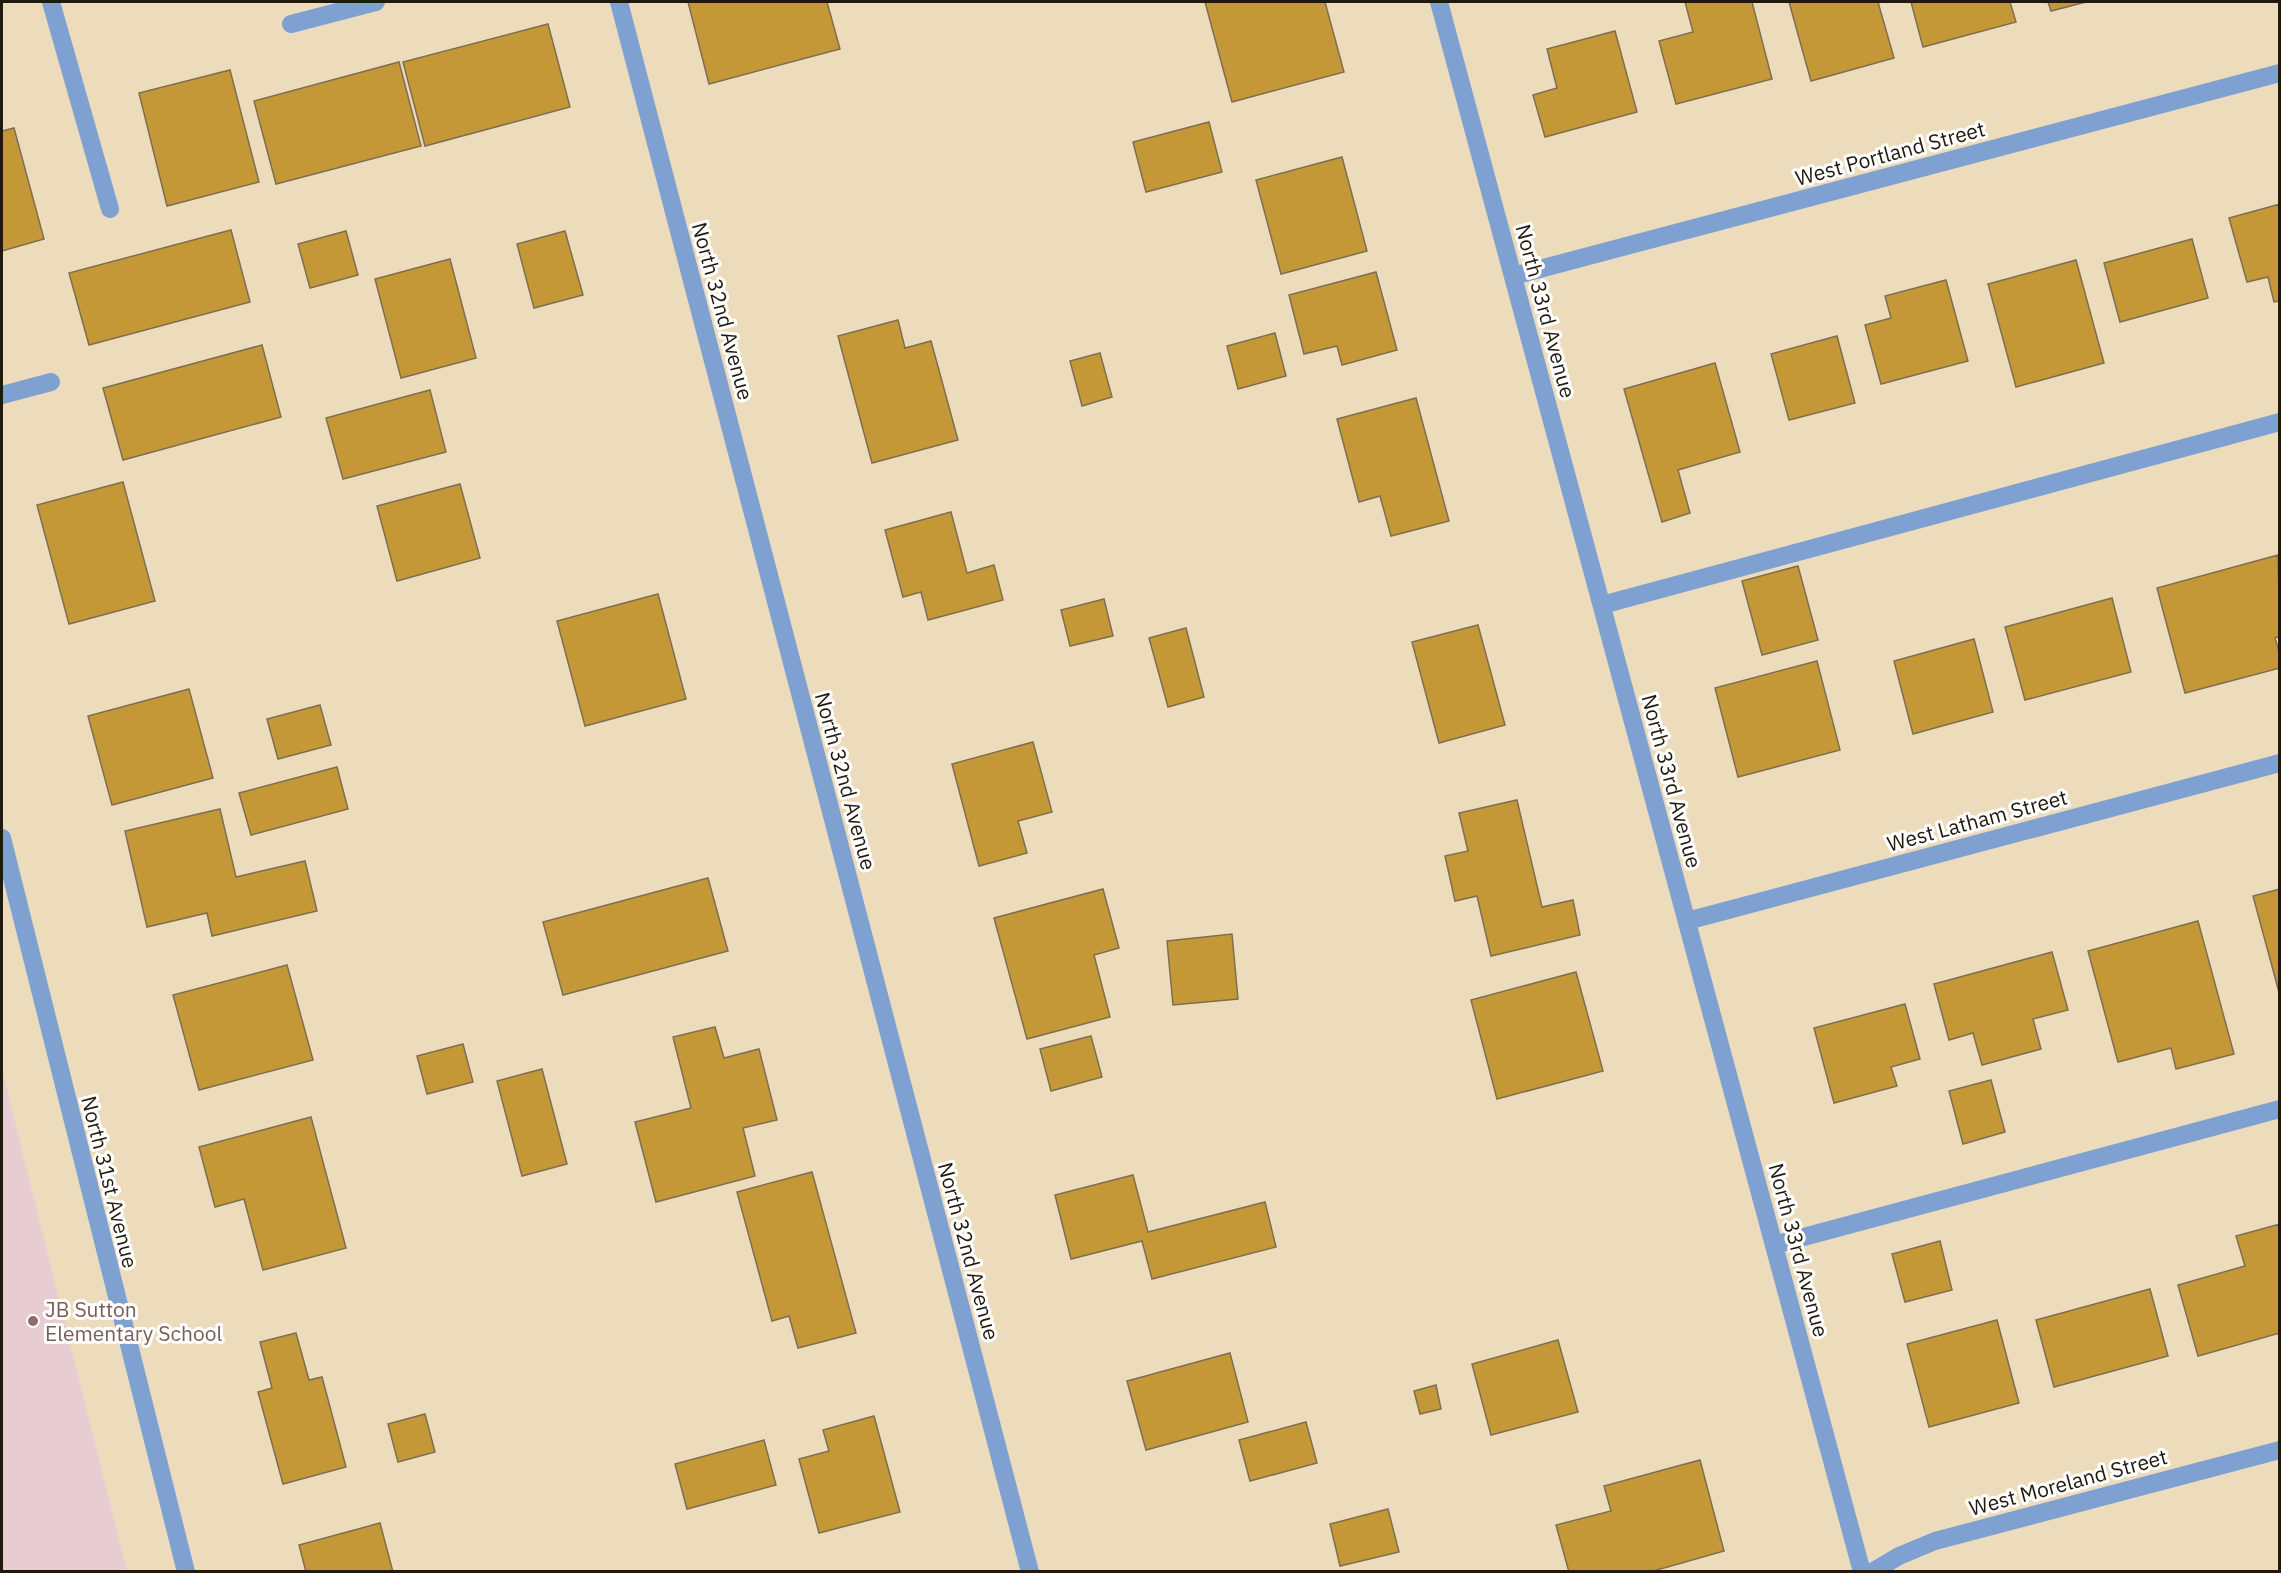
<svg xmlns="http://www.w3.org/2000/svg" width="2281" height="1573" font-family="'IBM Plex Sans',sans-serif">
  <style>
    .education { fill: #e7cdd1 }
    .building { fill: #c49837; stroke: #7e6f51; stroke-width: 1.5 }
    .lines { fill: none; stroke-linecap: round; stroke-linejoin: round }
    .service { stroke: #7ea1d2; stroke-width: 18 }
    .minor { stroke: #7ea1d2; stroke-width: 18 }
    .tertiary { stroke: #7ea1d2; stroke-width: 18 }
    .education-dot { fill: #8d6e63; stroke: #fff; stroke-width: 2 }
    .labels { text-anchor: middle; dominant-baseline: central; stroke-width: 6; stroke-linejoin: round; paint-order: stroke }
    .street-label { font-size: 21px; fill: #201a0e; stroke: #fff }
    .education-label { font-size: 21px; fill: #785e54; stroke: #fff; text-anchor: start }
  </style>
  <rect width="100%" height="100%" fill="#eddcbc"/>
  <path class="education" d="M2 1070 127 1571H2Z"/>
  <path class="building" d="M688 2H827L840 49 709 84Z
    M1205 2H1325L1344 72 1232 102Z
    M1685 2H1752L1772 79 1676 104 1659 41 1693 32Z
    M1789 2H1878L1894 58 1811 81Z
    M1911 2H2010L2016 22 1923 47Z
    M2048 2H2086L2051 11Z
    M548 24 570 107 425 146 403 62Z
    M1615 31 1637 112 1545 137 1533 95 1557 88 1547 49Z
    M399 62 421 146 276 184 254 101Z
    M230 70 259 182 167 206 139 93Z
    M1209 122 1222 172 1146 192 1133 142Z
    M14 128 44 239 2 251V131Z
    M1342 157 1367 251 1281 274 1256 180Z
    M2280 204V301L2274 302 2268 277 2247 282 2229 218Z
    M231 230 250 302 89 345 69 273Z
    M346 231 358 275 310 288 298 244Z
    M565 231 583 295 534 308 517 244Z
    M2192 239 2208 298 2120 322 2104 263Z
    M450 259 476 358 401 378 375 279Z
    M2076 260 2104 363 2016 387 1988 284Z
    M1376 272 1397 350 1342 365 1337 346 1304 354 1289 295Z
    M1946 280 1968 361 1881 384 1865 325 1891 318 1885 296Z
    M898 320 905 348 931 341 958 440 872 463 838 336Z
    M1275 333 1286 376 1238 389 1227 346Z
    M1837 336 1855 403 1789 420 1771 354Z
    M262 345 281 417 123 460 103 388Z
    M1100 353 1112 397 1082 406 1070 361Z
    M1715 363 1740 452 1678 470 1690 513 1662 522 1624 389Z
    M430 390 446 452 343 479 326 418Z
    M1416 398 1449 521 1391 536 1380 496 1359 502 1337 419Z
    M123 482 155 601 69 624 37 505Z
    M460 484 480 558 397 581 377 506Z
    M951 512 967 573 994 565 1003 600 928 620 921 592 903 597 885 530Z
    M2278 555 2280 636 2275 638 2280 655V668L2185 693 2157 588Z
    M1798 566 1818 640 1762 655 1742 581Z
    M658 594 686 699 585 726 557 621Z
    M2112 598 2131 672 2025 700 2005 627Z
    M1104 599 1113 636 1070 646 1061 610Z
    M1478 625 1505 725 1439 743 1412 642Z
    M1186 628 1204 697 1168 707 1149 638Z
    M1974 639 1993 712 1913 734 1894 661Z
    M1817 661 1840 750 1738 777 1715 688Z
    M189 689 213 778 112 805 88 716Z
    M320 705 331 745 278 759 267 719Z
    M1033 742 1052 812 1018 821 1027 853 979 866 952 764Z
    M337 767 348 809 251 835 239 793Z
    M1517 800 1542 907 1573 900 1580 935 1491 956 1477 896 1455 901 1445 856 1468 851 1459 813Z
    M220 809 236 877 305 861 317 911 212 936 207 913 147 927 125 831Z
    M708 878 728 951 563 995 543 922Z
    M1103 889 1119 948 1094 955 1110 1017 1027 1039 994 918Z
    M2280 889V996L2253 896Z
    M2198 921 2234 1054 2176 1069 2171 1048 2118 1062 2088 951Z
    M1232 934 1238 999 1173 1005 1167 941Z
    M2052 952 2068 1010 2033 1019 2041 1049 1982 1065 1973 1033 1949 1040 1934 984Z
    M287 965 313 1060 199 1090 173 995Z
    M1576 972 1603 1071 1497 1099 1471 1000Z
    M1905 1004 1920 1059 1891 1067 1897 1086 1834 1103 1814 1028Z
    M715 1027 724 1058 759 1049 777 1120 743 1128 755 1176 656 1202 635 1122 691 1108 673 1037Z
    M1091 1036 1102 1077 1051 1091 1040 1049Z
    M463 1044 473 1082 427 1094 417 1056Z
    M542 1069 567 1164 522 1176 497 1081Z
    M1991 1080 2005 1132 1963 1144 1949 1091Z
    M311 1117 346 1248 263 1270 244 1199 215 1207 199 1147Z
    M812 1172 856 1333 798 1348 789 1316 772 1321 737 1192Z
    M1133 1175 1148 1232 1265 1202 1276 1247 1152 1279 1142 1241 1071 1259 1055 1195Z
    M2280 1224V1333L2198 1356 2178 1285 2245 1266 2236 1236Z
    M1940 1241 1952 1290 1905 1302 1892 1254Z
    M2150 1289 2168 1356 2054 1387 2036 1320Z
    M1997 1320 2019 1403 1929 1427 1907 1344Z
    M296 1333 309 1380 322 1377 346 1467 283 1484 258 1392 272 1388 260 1342Z
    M1558 1340 1578 1412 1491 1435 1472 1364Z
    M1230 1353 1248 1422 1146 1450 1127 1381Z
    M1436 1385 1441 1409 1420 1414 1414 1391Z
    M425 1414 435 1452 398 1462 388 1424Z
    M874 1416 900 1512 819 1533 799 1459 829 1451 823 1430Z
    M1306 1422 1317 1463 1250 1481 1239 1440Z
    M764 1440 776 1485 687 1509 675 1464Z
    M1700 1460 1724 1551 1650 1572H1569L1556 1525 1611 1511 1604 1486Z
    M1388 1509 1399 1552 1340 1566 1330 1524Z
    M380 1523 393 1572H306L299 1545Z"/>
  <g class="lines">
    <path class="service" d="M51 2 110 209
      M291 24 376 2
      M2 395 51 382
      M1602 605 2280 422
      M1774 1245 2280 1109"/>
    <path class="minor" d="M619 2 1030 1572
      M1439 2 1862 1572
      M1513 276 2280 73
      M1687 921 2280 763
      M1872 1572 1899 1556 1935 1541 2280 1450"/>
    <path class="tertiary" d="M2 838 186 1572"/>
  </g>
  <circle class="education-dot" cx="33" cy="1321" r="6"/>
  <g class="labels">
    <g class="street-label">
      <text transform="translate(1890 153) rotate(-15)">West Portland Street</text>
      <text transform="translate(723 311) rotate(75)">North 32nd Avenue</text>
      <text transform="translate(1546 311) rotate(75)">North 33rd Avenue</text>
      <text transform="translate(846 781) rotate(75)">North 32nd Avenue</text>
      <text transform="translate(1672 781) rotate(75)">North 33rd Avenue</text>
      <text transform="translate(1977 820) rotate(-15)">West Latham Street</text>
      <text transform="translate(110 1182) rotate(76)">North 31st Avenue</text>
      <text transform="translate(1799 1250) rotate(75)">North 33rd Avenue</text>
      <text transform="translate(969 1251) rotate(75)">North 32nd Avenue</text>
      <text transform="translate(2068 1482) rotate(-15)">West Moreland Street</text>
    </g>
    <g class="education-label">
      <text x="45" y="1309">JB Sutton<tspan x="45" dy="24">Elementary School</tspan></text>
    </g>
  </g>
  <rect width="2281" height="1573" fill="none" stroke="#201a0e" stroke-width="6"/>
</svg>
